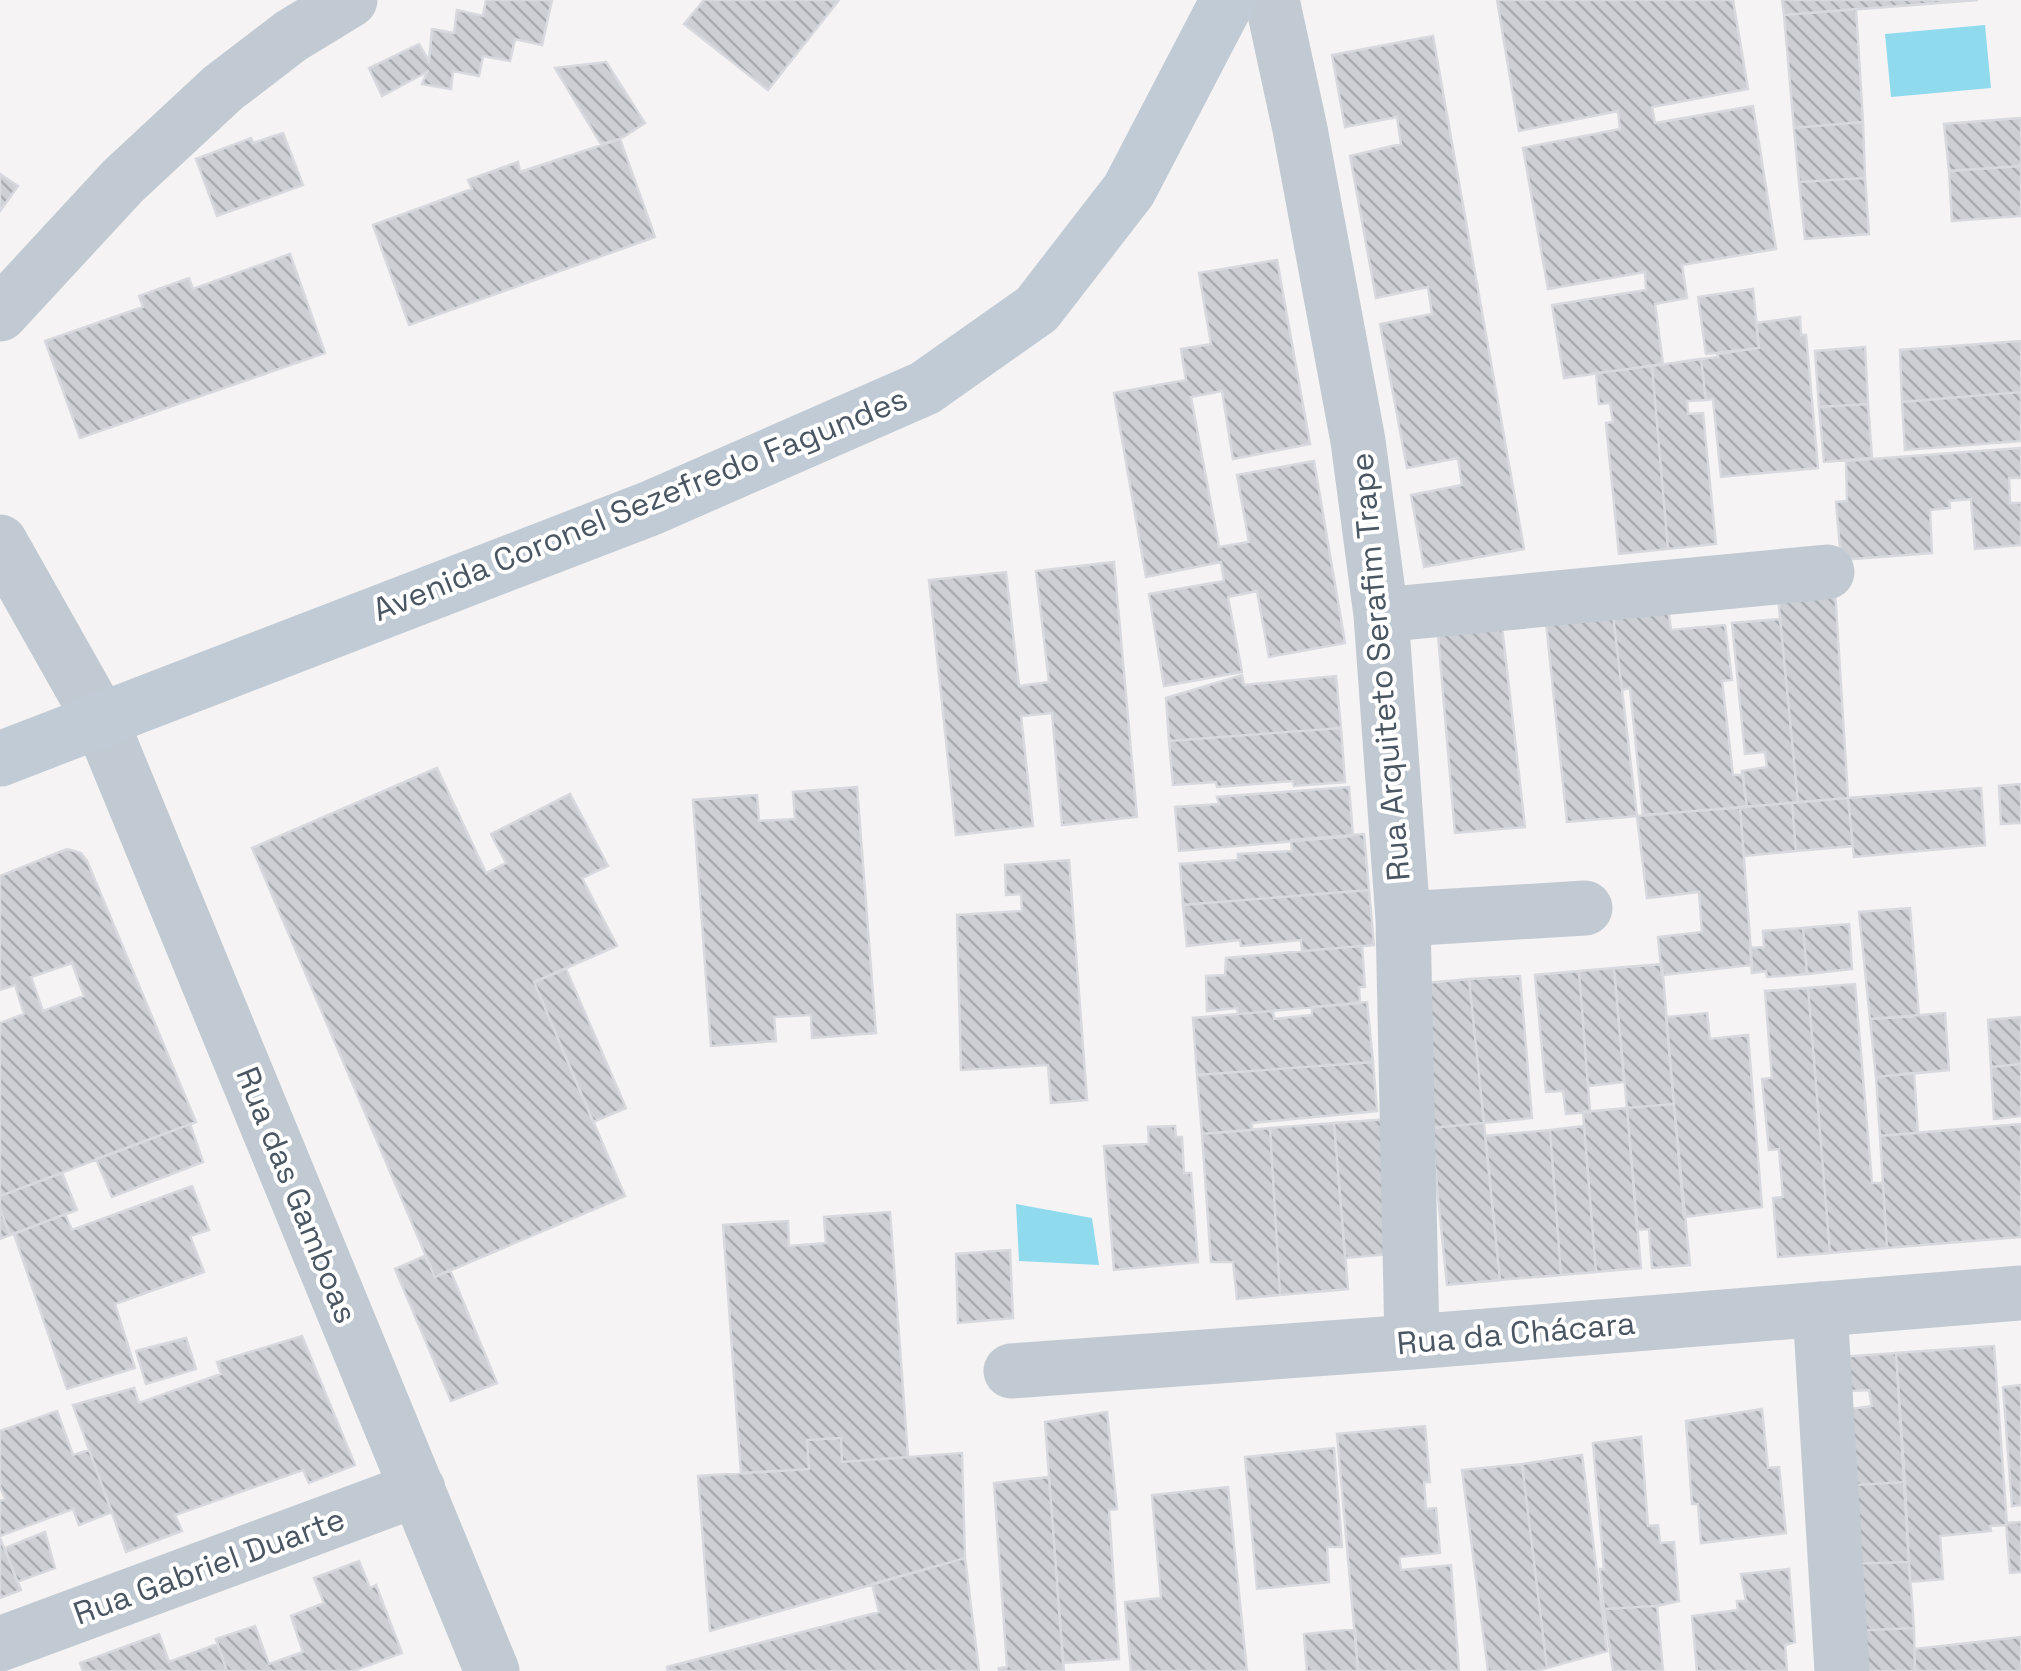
<svg xmlns="http://www.w3.org/2000/svg" width="2021" height="1671" font-family="'Space Grotesk',sans-serif">
  <style>
    .water { fill: #90daee }
    .building { fill: url(#building-back-hatch); stroke: #d7d9de; stroke-width: 2.5; fill-rule: evenodd }
    .lines { fill: none; stroke-linecap: round; stroke-linejoin: round }
    .street { stroke: #c1cad2; stroke-width: 55 }
    .secondary { stroke: #c1cbd6; stroke-width: 55 }
    .labels { text-anchor: middle; dominant-baseline: central; stroke-width: 8; stroke-linejoin: round; paint-order: stroke }
    .street-label { font-size: 32px; fill: #4a5661; stroke: #fff }
  </style>
  <defs>
    <pattern id="building-back-hatch" width="6" height="6" patternUnits="userSpaceOnUse" patternTransform="scale(2.5)"><rect width="6" height="6" fill="#cdcfd5"/><path d="M-1 5l2 2M0 0l6 6M5-1l2 2" fill="none" stroke="#a8abb0"/></pattern>
  </defs>
  <rect width="100%" height="100%" fill="#f5f3f3"/>
  <path class="water" d="M1985 25 1991 88 1891 97 1885 34Z
    M1016 1204 1092 1218 1099 1265 1019 1261Z"/>
  <path class="building" d="M486 0H552L542 45 515 39 510 61 483 56 479 76 453 71 451 89 422 84 427 72 382 96 369 68 419 44 429 61 432 29 454 33 457 10 483 16Z
    M704 0H839L768 90 684 24Z
    M1497 0H1733L1748 89 1652 107 1655 123 1753 106 1776 249 1682 265 1687 298 1655 304 1663 364 1564 378 1552 305 1646 290 1645 272 1548 289 1523 148 1620 129 1618 111 1519 131Z
    M1782 0H1978L1784 15Z
    M1856 9 1863 122 1794 128 1784 15Z
    M1433 36 1524 549 1424 567 1411 495 1462 485 1458 458 1407 468 1380 324 1432 314 1428 287 1376 298 1350 156 1401 144 1397 117 1345 127 1332 55Z
    M606 62 645 123 620 139 601 144 555 68Z
    M2021 118V166L1949 171 1944 124Z
    M1863 122 1865 178 1799 182 1794 128Z
    M283 133 303 185 217 216 196 159 251 138 253 143Z
    M620 139 655 237 409 325 373 225 472 189 468 180 518 162 520 172Z
    M2021 166V216L1952 221 1949 171Z
    M0 174 18 186 0 211Z
    M1865 178 1869 234 1805 239 1799 182Z
    M290 254 325 353 80 438 45 341 143 307 139 296 189 278 193 289Z
    M1277 260 1310 444 1233 459 1222 391 1191 397 1219 547 1249 542 1237 475 1314 461 1345 643 1269 657 1257 591 1228 597 1242 672 1164 686 1149 594 1224 581 1221 562 1146 577 1114 393 1186 380 1181 349 1211 344 1199 273Z
    M1753 289 1759 348 1706 354 1698 297Z
    M1800 317 1801 335H1806L1818 468 1721 477 1713 399 1706 400 1701 359 1718 357 1717 354 1759 348 1756 323Z
    M2021 341V392L1902 402 1900 350Z
    M1865 347 1868 404 1819 407 1815 351Z
    M1701 359 1706 400 1687 401 1688 414 1703 413 1716 544 1668 549 1652 366Z
    M1652 366 1668 549 1619 554 1606 423 1613 422 1610 403 1599 404 1596 373Z
    M2021 392V441L1905 450 1902 402Z
    M1868 404 1872 458 1824 462 1819 407Z
    M2021 448V478H2009L2010 503H2021V545L1975 549 1971 499 1949 501 1950 508 1930 510 1932 553 1841 560 1836 502 1847 501 1846 461Z
    M1114 562 1137 817 1062 825 1052 713 1021 716 1033 826 956 835 929 580 1006 572 1019 686 1049 682 1036 571Z
    M1835 590 1848 798 1798 802 1778 597Z
    M1668 609 1671 630 1725 625 1732 680 1722 681 1733 775H1743L1747 807 1643 815 1630 688 1622 690 1613 615Z
    M1613 615 1637 816 1567 822 1546 622Z
    M1780 619 1798 802 1747 807 1742 771 1767 767 1765 752 1745 754 1732 623Z
    M1502 627 1525 827 1455 833 1438 635Z
    M1242 675 1244 685 1336 676 1341 728 1169 741 1166 698Z
    M1341 728 1345 782 1294 786 1293 781 1217 787 1216 782 1173 785 1169 741Z
    M437 768 486 873 506 863 491 834 570 794 608 866 582 878 617 946 534 982 625 1196 435 1277 252 848Z
    M2021 784V823L2001 824 1999 786Z
    M857 787 876 1033 812 1038 811 1015 774 1017 776 1041 711 1046 693 800 757 795 759 821 795 819 793 792Z
    M1349 787 1353 836 1179 851 1175 807 1219 804 1217 797Z
    M1981 788 1985 845 1854 857 1848 798Z
    M1848 798 1853 846 1796 851 1792 803Z
    M1792 803 1796 851 1744 856 1740 807Z
    M1740 807 1752 965 1662 975 1658 937 1702 932 1699 892 1647 898 1637 816Z
    M1364 834 1369 890 1183 905 1180 864 1238 860V854L1292 851 1291 840Z
    M67 849 81 853 87 861 196 1122 0 1196V1023L24 1014 15 985 0 990V876ZM72 963 84 996 43 1011 31 977Z
    M1069 860 1087 1100 1051 1103 1048 1065 961 1070 957 915 1022 911 1021 894 1006 895 1005 865Z
    M1369 890 1374 945 1302 951 1301 940 1241 946 1240 940 1187 946 1183 905Z
    M1910 908 1919 1016 1870 1019 1859 912Z
    M1849 924 1852 969 1807 974 1803 928Z
    M1803 928 1807 974 1767 977 1766 971 1752 973 1750 948 1764 947 1763 931Z
    M1362 946 1365 987H1359L1360 1003 1238 1014 1237 1008 1207 1011 1206 976 1225 975 1226 958Z
    M1662 964 1674 1104 1627 1108 1614 968Z
    M1614 968 1624 1082 1588 1086 1579 971Z
    M566 969 626 1108 593 1122 534 982Z
    M1579 971 1590 1112 1566 1114 1563 1091 1546 1092 1535 975Z
    M1520 976 1532 1118 1484 1123 1469 979Z
    M1469 979 1484 1123 1431 1128 1416 984Z
    M1855 984 1872 1183H1883L1887 1248 1830 1253 1808 988Z
    M1808 988 1830 1253 1778 1257 1773 1198 1783 1197 1779 1149 1769 1150 1762 1079 1772 1078 1765 991Z
    M1367 1002 1373 1062 1197 1075 1193 1018 1273 1011 1274 1019 1312 1015V1007Z
    M1707 1013 1710 1039 1748 1035 1762 1207 1684 1217 1666 1017Z
    M1945 1013 1949 1070 1876 1077 1870 1019Z
    M2021 1017V1064L1991 1067 1988 1020Z
    M1373 1062 1377 1111 1252 1123V1130L1202 1134 1197 1075Z
    M2021 1064V1116L1994 1119 1991 1067Z
    M1914 1073 1918 1133 1880 1136 1876 1077Z
    M1674 1104 1690 1265 1652 1268 1649 1229 1637 1230 1627 1108Z
    M1627 1108 1641 1268 1596 1272 1583 1112Z
    M1390 1119 1403 1253 1345 1258 1334 1123Z
    M1334 1123 1348 1289 1280 1295 1270 1128Z
    M1484 1123 1500 1280 1447 1285 1431 1128Z
    M190 1124 203 1162 112 1197 96 1159Z
    M2021 1124V1237L1887 1248 1880 1136Z
    M1175 1126 1176 1137H1182L1184 1173H1191L1198 1262 1114 1270 1104 1146 1149 1144 1148 1127Z
    M1584 1126 1596 1272 1561 1275 1550 1130Z
    M1270 1128 1280 1295 1237 1299 1233 1262H1211L1202 1134Z
    M1550 1130 1561 1275 1500 1280 1485 1136Z
    M62 1173 77 1210 10 1235 0 1209V1196Z
    M192 1186 209 1230 190 1236 204 1272 115 1304 135 1368 67 1389 14 1234 65 1214 72 1230Z
    M0 1209 10 1235 0 1239Z
    M890 1212 908 1457 842 1462 841 1438 807 1440 809 1469 741 1473 723 1225 788 1221 789 1246 826 1243 824 1217Z
    M1010 1250 1013 1318 958 1323 956 1254Z
    M425 1256 435 1277 450 1270 497 1383 451 1401 395 1269Z
    M302 1336 355 1465 309 1483 303 1470 175 1515 182 1531 126 1552 73 1405 134 1388 139 1403 221 1374 217 1362Z
    M186 1338 196 1369 146 1384 136 1351Z
    M1994 1346 2007 1525 1990 1526 1991 1531 1940 1536 1943 1579 1910 1582 1896 1353Z
    M1896 1353 1905 1482 1841 1486 1837 1411 1872 1406 1869 1390 1828 1392 1826 1358Z
    M2021 1385V1505L2012 1506 2003 1387Z
    M1762 1409 1768 1468 1779 1467 1786 1533 1701 1543 1698 1504H1692L1686 1421Z
    M57 1411 73 1455 89 1450 112 1512 79 1525 73 1509 0 1536V1501L5 1499 0 1486V1431Z
    M1107 1412 1117 1509 1109 1510 1119 1659 1063 1663 1045 1422Z
    M1425 1426 1430 1482H1424L1426 1509 1436 1508 1440 1553 1399 1557 1401 1570 1451 1565 1459 1671H1358L1337 1434Z
    M1641 1437 1648 1526 1658 1525 1660 1543 1674 1542 1679 1601 1657 1606 1604 1609 1600 1569H1604L1593 1443Z
    M841 1438 842 1462 962 1453 965 1558 710 1631 698 1476 809 1469 807 1440Z
    M1334 1448 1342 1547H1327L1329 1582 1257 1589 1245 1457Z
    M1582 1455 1607 1651 1547 1668 1522 1464Z
    M1522 1464 1547 1668 1536 1671H1488L1462 1470Z
    M1049 1477 1064 1671H999V1668L1007 1667 994 1483Z
    M1905 1482 1909 1562 1846 1564 1841 1486Z
    M1228 1487 1247 1671H1131L1125 1602 1161 1598 1152 1495Z
    M2021 1522V1572L2010 1573 2006 1523Z
    M45 1532 55 1568 17 1582 5 1548Z
    M0 1538 21 1590 0 1598Z
    M965 1558 979 1671H668L667 1667 879 1612 872 1584Z
    M359 1561 370 1588 376 1585 402 1653 353 1671H227L216 1639 255 1626 269 1664 303 1652 291 1616 324 1603 314 1578Z
    M1909 1562 1914 1628 1850 1631 1846 1564Z
    M1789 1569 1795 1642 1785 1645 1787 1671H1697L1692 1616 1738 1610 1737 1601H1746L1741 1574Z
    M1657 1606 1663 1671H1613L1604 1609Z
    M1914 1628 1915 1671H1852L1850 1631Z
    M1355 1629 1358 1671H1307L1304 1634Z
    M159 1634 169 1662 217 1644 227 1671H83L80 1663Z
    M2021 1637V1671H1915L1914 1649Z"/>
  <g class="lines">
    <path class="street" d="M1272 0 1300 129 1358 441 1381 615 1403 919 1585 908
      M0 314 123 181 223 88 291 36 350 0
      M0 542 100 719 492 1671
      M1381 615 1827 572
      M1403 919 1412 1342
      M1820 1309 1842 1671
      M1011 1371 1412 1342 2021 1293
      M0 1644 418 1489"/>
    <path class="secondary" d="M0 759 651 508 925 388 1037 309 1129 190 1228 0"/>
  </g>
  <g class="labels">
    <g class="street-label">
      <text transform="translate(640 504) rotate(-22)">Avenida Coronel Sezefredo Fagundes</text>
      <text transform="translate(1380 667) rotate(-95)">Rua Arquiteto Serafim Trape</text>
      <text transform="translate(297 1195) rotate(68)">Rua das Gamboas</text>
      <text transform="translate(1516 1333) rotate(-5)">Rua da Chácara</text>
      <text transform="translate(209 1566) rotate(-20)">Rua Gabriel Duarte</text>
    </g>
  </g>
</svg>
